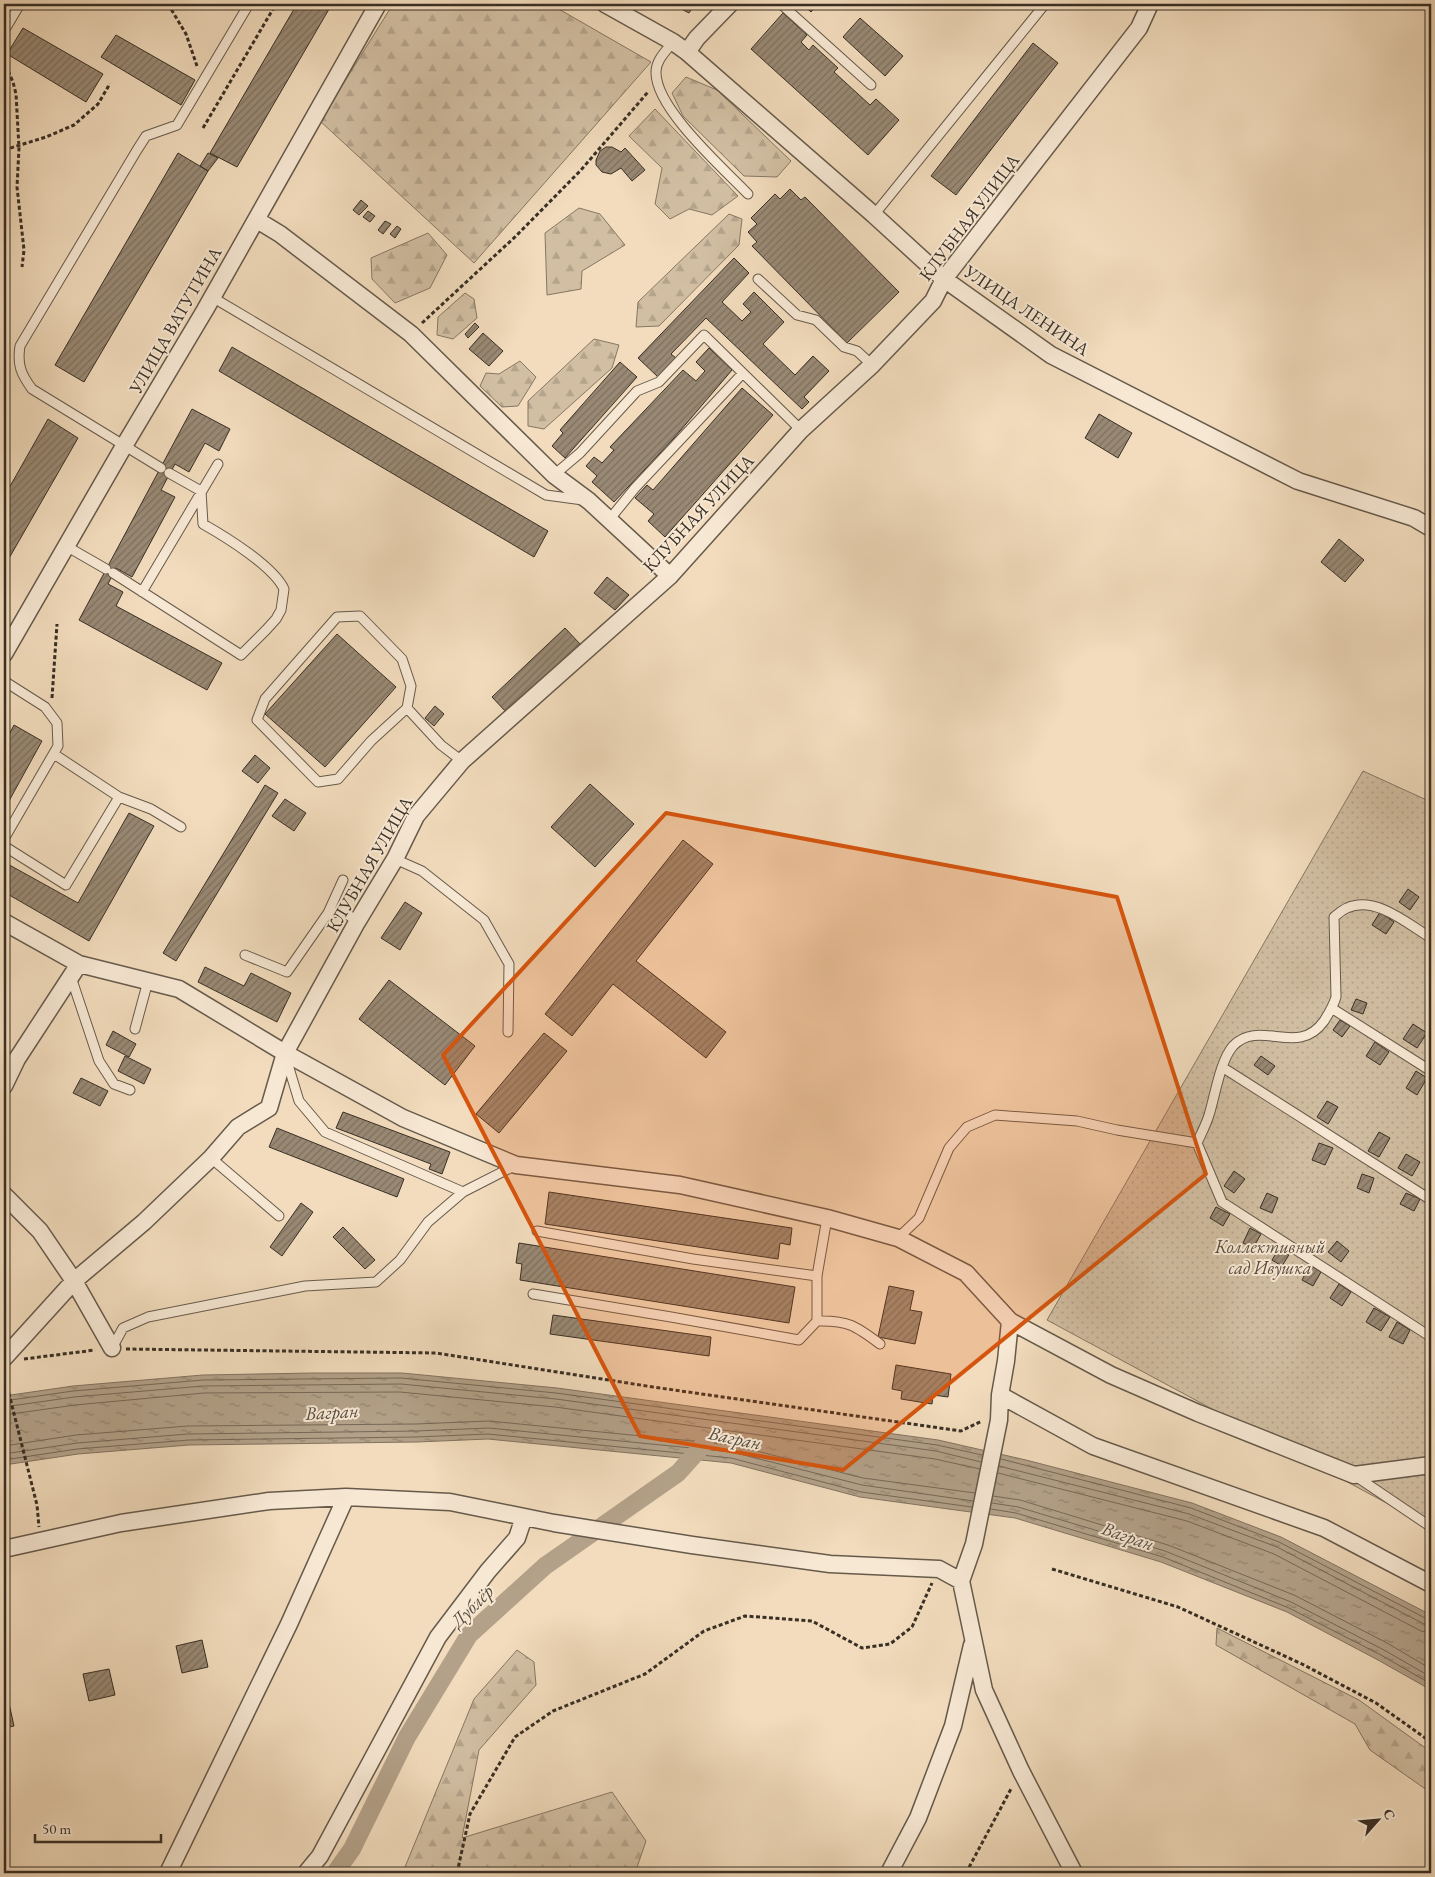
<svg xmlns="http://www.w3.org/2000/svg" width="1435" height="1877" font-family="'EB Garamond',serif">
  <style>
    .forest { fill: url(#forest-firs); stroke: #857764 }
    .garden { fill: url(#garden-dots); stroke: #857764 }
    .water { fill: url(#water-ripples); stroke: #827361 }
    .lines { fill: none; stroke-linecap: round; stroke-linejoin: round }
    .shore { stroke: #766857; stroke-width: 1 }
    .canal { stroke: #b3a189; stroke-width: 18 }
    .building { fill: url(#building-hatch); stroke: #382f25 }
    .lane-casing { stroke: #665a4b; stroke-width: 11 }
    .street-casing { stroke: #665a4b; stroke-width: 19 }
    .path { stroke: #382f25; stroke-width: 3; stroke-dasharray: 4 2.5; stroke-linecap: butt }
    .lane { stroke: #f7e8d4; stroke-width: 9 }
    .street { stroke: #f7e8d4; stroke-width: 16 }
    .marked { fill: #d6550e; fill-opacity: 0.2; stroke: #d6550e; stroke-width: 4; stroke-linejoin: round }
    .labels { text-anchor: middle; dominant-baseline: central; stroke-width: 4; stroke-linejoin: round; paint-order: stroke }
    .street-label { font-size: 18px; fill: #382f25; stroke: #f7e8d4 }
    .park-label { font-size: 18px; font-style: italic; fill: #574c3e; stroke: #f7e8d4 }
    .water-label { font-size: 19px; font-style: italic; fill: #574c3e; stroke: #f7e8d4 }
  </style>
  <defs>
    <pattern id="forest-firs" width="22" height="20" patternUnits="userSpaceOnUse" patternTransform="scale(1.25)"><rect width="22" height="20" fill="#d2bfa3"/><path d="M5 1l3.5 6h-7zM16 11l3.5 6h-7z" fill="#b5a48c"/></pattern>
    <pattern id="garden-dots" width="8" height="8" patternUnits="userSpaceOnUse" patternTransform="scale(1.25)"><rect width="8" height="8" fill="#d2bfa3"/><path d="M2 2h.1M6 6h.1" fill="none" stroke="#b5a48c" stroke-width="1.8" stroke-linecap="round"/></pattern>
    <pattern id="water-ripples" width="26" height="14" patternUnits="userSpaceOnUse" patternTransform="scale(1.25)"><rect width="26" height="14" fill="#b3a189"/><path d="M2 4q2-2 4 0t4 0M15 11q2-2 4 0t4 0" fill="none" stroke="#938470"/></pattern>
    <pattern id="building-hatch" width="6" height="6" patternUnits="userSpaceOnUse" patternTransform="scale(1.25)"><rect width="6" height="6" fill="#998974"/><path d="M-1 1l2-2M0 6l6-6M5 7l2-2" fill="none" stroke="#7e705f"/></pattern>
  </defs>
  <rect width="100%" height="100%" fill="#f2dcbd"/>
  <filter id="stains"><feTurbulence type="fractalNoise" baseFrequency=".004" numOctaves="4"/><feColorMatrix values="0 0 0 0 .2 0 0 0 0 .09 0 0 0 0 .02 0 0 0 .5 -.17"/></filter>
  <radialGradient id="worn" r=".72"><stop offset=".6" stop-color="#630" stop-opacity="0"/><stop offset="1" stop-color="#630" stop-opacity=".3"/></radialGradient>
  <path class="forest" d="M393 4H550L651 62 474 263 320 121Z
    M686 77 717 90 791 161 777 177 744 176 683 116 672 93Z
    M655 109 738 196 712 215 689 209 670 219 655 204 662 168 629 136Z
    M579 208 600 214 625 245 582 271 581 289 547 295 545 233Z
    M729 214 742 219 739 245 659 326 636 327 638 302Z
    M428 233 447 255 430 288 395 303 372 279 371 258Z
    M465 293 474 299 477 318 453 339 437 335 438 317Z
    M594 339 619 345 612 368 544 429 528 426V401Z
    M520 361 536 377 518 406 502 407 480 386 486 373 499 374Z
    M1217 1628 1359 1700 1431 1752V1793L1370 1750 1355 1724 1216 1645Z
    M517 1650 534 1662 536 1685 479 1750 462 1838 612 1792 646 1841 635 1873H400L405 1867 474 1699Z"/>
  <path class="garden" d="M1363 771 1431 802V1527L1047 1320Z"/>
  <path class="water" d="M313 1373H402L557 1388 938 1440 1026 1460 1192 1503 1281 1537 1431 1615V1690L1378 1660 1287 1612 1161 1562 1015 1518 860 1497 731 1463 488 1439 417 1442 189 1445 78 1454 4 1465V1396L73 1386 203 1375Z"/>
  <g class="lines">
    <path class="shore" d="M4 1401 73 1391 203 1380 401 1378 556 1393 937 1445 982 1455
      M4 1407 74 1397 203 1386 401 1384 556 1399 936 1451 981 1462
      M4 1415 75 1405 204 1393 400 1392 555 1407 935 1459 980 1469
      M4 1446 76 1435 188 1426 416 1424 489 1421 733 1445 863 1478 975 1493
      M4 1454 77 1443 188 1434 416 1431 489 1428 732 1452 862 1485 973 1501
      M1001 1459 1191 1508 1279 1542 1427 1619H1431
      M4 1460 77 1449 189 1440 416 1437 488 1434 731 1458 861 1492 972 1507
      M999 1466 1189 1514 1277 1547 1424 1624 1431 1625
      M998 1473 1187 1521 1274 1554 1421 1631 1431 1633
      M993 1496 1020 1500 1168 1545 1294 1595 1387 1643 1431 1669
      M992 1503 1018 1507 1165 1551 1291 1602 1384 1650 1431 1677
      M991 1509 1016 1513 1163 1557 1289 1608 1381 1655 1431 1684"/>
    <path class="canal" d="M335 1873 352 1849 407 1737 469 1635 545 1566 678 1473 705 1443"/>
  </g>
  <path class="building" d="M297 4H332L237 167 210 153Z
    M672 4H695L689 13Z
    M802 4H826L820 10 816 6 811 12Z
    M783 13 807 35 801 42 809 50 813 45 838 68 834 72 870 105 876 99 899 120 868 155 751 49Z
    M860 18 903 56 885 76 843 37Z
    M23 28 103 74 86 102 7 54Z
    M116 35 195 80 181 105 101 57Z
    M1033 43 1058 63 956 195 931 176Z
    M606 147H612L621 152 625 148 645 170 632 181 621 168 611 174 602 172 596 165V160L600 151Z
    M178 153 208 171 84 382 55 365Z
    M208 153 218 158 208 171 200 166Z
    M790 189 801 200 805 197 899 292 847 343 752 246 757 242 748 232 757 224 751 218 775 194 780 199Z
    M361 200 368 206 359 215 353 210Z
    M368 211 375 216 370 222 363 217Z
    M385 221 391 224 383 234 378 230Z
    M397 226 401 229 395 238 390 234Z
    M734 258 749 273 722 302 742 321 751 312 743 304 754 292 784 322 763 344 795 375 813 356 829 371 804 397 809 402 802 409 706 318 671 354 676 358 658 377 638 358Z
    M475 323 479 327 468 338 465 334Z
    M483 333 503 351 489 366 469 349Z
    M232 347 548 531 534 557 219 371Z
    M709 348 732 370 674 438 614 502 592 482 597 476 586 466 594 457 602 463 614 450 610 447 683 370 696 381 705 371 696 362Z
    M620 362 637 377 565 458 552 446 563 433 560 430Z
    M742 388 773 415 665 537 648 521 654 514 635 498 647 485 653 490Z
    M192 409 230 429 219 451 205 443 189 472 175 464 161 490 175 497 132 577 116 568 108 584 123 592 116 606 222 663 207 690 79 620Z
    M1099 414 1132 433 1118 458 1085 438Z
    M48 419 78 438 4 567V497Z
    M1339 539 1364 560 1345 582 1321 562Z
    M607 577 629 595 615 610 594 593Z
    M565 628 580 644 507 713 492 697Z
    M337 634 396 687 325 767 265 714Z
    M435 706 444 714 434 726 425 718Z
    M14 725 42 741 4 810V744Z
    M255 755 270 768 258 783 242 771Z
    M590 784 634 824 595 867 551 827Z
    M265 785 278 793 176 961 163 953Z
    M285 799 306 813 294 831 272 816Z
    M129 813 154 826 89 941 4 892V862L78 903Z
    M683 840 713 864 636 961 726 1032 706 1058 613 984 572 1036 545 1014Z
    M1408 889 1419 897 1410 910 1399 902Z
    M405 902 422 913 400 950 381 938Z
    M1380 912 1394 922 1386 934 1372 925Z
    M205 967 244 986 251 973 291 993 277 1022 198 982Z
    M389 980 475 1046 445 1085 359 1019Z
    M1356 999 1367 1003 1363 1014 1351 1010Z
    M1340 1020 1350 1026 1342 1037 1333 1030Z
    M1413 1024 1427 1033 1417 1048 1403 1039Z
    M113 1031 136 1044 129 1057 106 1045Z
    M544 1033 567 1051 499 1133 476 1114Z
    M1375 1042 1389 1052 1380 1065 1366 1056Z
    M125 1056 151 1069 144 1084 118 1071Z
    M1261 1056 1275 1066 1268 1075 1254 1065Z
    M1416 1071 1427 1078 1417 1095 1406 1088Z
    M81 1078 108 1091 100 1106 73 1093Z
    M1327 1101 1338 1107 1328 1124 1317 1117Z
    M343 1112 450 1152 442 1174 429 1169 431 1164 336 1128Z
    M277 1128 404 1179 397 1197 269 1147Z
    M1379 1132 1390 1138 1379 1157 1368 1151Z
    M1319 1143 1333 1148 1325 1165 1312 1160Z
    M1406 1154 1420 1162 1412 1176 1398 1168Z
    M1234 1171 1245 1179 1234 1193 1224 1186Z
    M1362 1174 1374 1178 1369 1193 1357 1188Z
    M549 1192 792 1228 790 1245 780 1243 778 1259 545 1224Z
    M1267 1193 1278 1198 1272 1213 1260 1208Z
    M1406 1193 1420 1199 1414 1211 1400 1204Z
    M301 1203 313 1212 282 1256 270 1247Z
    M1216 1207 1230 1214 1223 1226 1210 1218Z
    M343 1227 375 1260 365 1269 333 1237Z
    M1250 1228 1261 1234 1253 1248 1243 1243Z
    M1337 1241 1349 1251 1341 1262 1328 1252Z
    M519 1243 795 1287 789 1323 520 1280 522 1264 516 1263Z
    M1280 1247 1290 1253 1282 1266 1272 1260Z
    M1310 1265 1321 1272 1313 1286 1302 1280Z
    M1339 1284 1351 1292 1342 1306 1330 1298Z
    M889 1286 914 1291 910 1310 922 1312 915 1344 878 1337Z
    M1374 1308 1390 1317 1381 1331 1366 1322Z
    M553 1315 711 1337 709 1356 550 1334Z
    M1397 1322 1410 1330 1403 1344 1389 1337Z
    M896 1365 951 1374 948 1397 933 1395 932 1404 901 1399 902 1391 892 1389Z
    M202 1640 208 1667 182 1673 176 1646Z
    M109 1669 115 1695 89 1701 83 1674Z
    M8 1699 14 1726 4 1728V1700Z"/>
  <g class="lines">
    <defs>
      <path id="lane" d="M781 4 871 85
        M4 31 20 4
        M673 42C666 51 656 60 656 72 655 108 723 168 748 194
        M874 215 1045 4
        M758 279 797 315 816 320 844 347 857 351 872 365
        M212 297 546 495 583 500
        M161 468 32 389C21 374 17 365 20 346L137 150 146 136 177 125 249 4
        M554 475 580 453 637 391 659 382 704 335 801 430
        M609 520 635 488 743 373
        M66 546 106 569
        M113 573 241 655 266 630 276 619 281 610 284 589C273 566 226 537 203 524L201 491 169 473
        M142 592 218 464
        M360 616 402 659 411 686 407 708 371 741 338 779 318 782 257 720 265 699 337 617Z
        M4 681 45 707 57 723 58 746 4 839
        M407 708 441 745 462 761
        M54 754 119 797 151 809 181 827
        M4 846 66 885 119 797
        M395 859 422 871 484 920 509 964 508 1032
        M328 913 345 912 357 922
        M1431 938C1408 924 1375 895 1347 908 1342 910 1338 914 1334 917L1336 997C1333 1007 1329 1013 1324 1021 1298 1058 1260 1018 1233 1046 1220 1061 1215 1096 1209 1115 1206 1125 1201 1134 1197 1143L1222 1202 1431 1337
        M245 955 287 972 328 913 343 880
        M71 977 99 1061 114 1084 130 1090
        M1333 1009 1431 1071
        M135 1029 148 981
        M286 1058 299 1101 325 1132 463 1192
        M1222 1067 1431 1200
        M211 1158 279 1216
        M537 1231 693 1259 817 1276
        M898 1238 919 1218 949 1148 967 1127 995 1115 1077 1121 1117 1130 1197 1143
        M533 1294 671 1317 799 1340 817 1321C848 1320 856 1326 880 1344
        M817 1321V1276L827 1218
        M112 1348 123 1328 148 1317 305 1286 376 1282 400 1260 428 1222 463 1192 516 1165
        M1354 1475 1431 1527"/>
      <path id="street" d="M605 4 673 42 687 52 874 215 944 279 1051 355 1298 481 1414 518 1431 528
        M687 52 697 38 730 4
        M257 220 280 234 411 334 554 475 589 501 670 576
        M4 654 124 446 205 310 378 4
        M4 922 79 964 179 989 285 1053 403 1118 516 1165 680 1185 827 1218 898 1238 966 1273 1010 1321 1111 1375 1198 1413 1354 1475 1431 1465
        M4 1086 17 1059 79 964
        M4 1195 40 1231 74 1281 112 1348
        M1010 1321 1006 1361 1000 1395 999 1420 974 1544 961 1581 984 1690 1021 1771 1074 1873
        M4 1358 74 1281 144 1222 211 1158 238 1127 269 1108 285 1053 357 922 395 859 416 816 462 761 670 576 801 430 872 365 933 301 944 279 1139 28 1150 4
        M1000 1395 1093 1446 1324 1528 1431 1584
        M4 1549 121 1523 269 1501 346 1497 450 1502 554 1523 692 1545 830 1564 939 1569 961 1581
        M168 1873 289 1624 346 1497
        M306 1873 320 1856 438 1637 488 1571 517 1538 524 1517
        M889 1873 918 1818 953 1726 972 1645"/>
    </defs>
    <use href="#lane" class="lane-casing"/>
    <use href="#street" class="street-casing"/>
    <path class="path" d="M168 4 186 34 197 66
      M4 52 6 66 13 82 16 94 19 148 17 187 24 250 22 267
      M203 128 276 4
      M4 150 46 137 74 125 98 104 108 87 109 83
      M422 323 516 236 581 170 648 92
      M4 375 8 369
      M52 698 57 624
      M126 1349 436 1353 653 1387 961 1431 982 1421
      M24 1359 95 1350
      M4 1374 37 1505 39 1527
      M1052 1569 1178 1607 1302 1664 1376 1703 1431 1742
      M457 1873 470 1814 515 1737 553 1711 645 1674 704 1631 745 1616 812 1621 862 1648 890 1644 912 1627 932 1583
      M966 1873 1012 1787"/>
    <use href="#lane" class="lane"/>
    <use href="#street" class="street"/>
  </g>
  <path class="marked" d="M666 813 1117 897 1206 1174 843 1470 640 1436 443 1055Z"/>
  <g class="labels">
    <g class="street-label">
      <text transform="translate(969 217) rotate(-53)">КЛУБНАЯ УЛИЦА</text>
      <text transform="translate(1027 310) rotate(34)">УЛИЦА ЛЕНИНА</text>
      <text transform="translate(175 320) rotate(-60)">УЛИЦА ВАТУТИНА</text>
      <text transform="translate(698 513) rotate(-47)">КЛУБНАЯ УЛИЦА</text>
      <text transform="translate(369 864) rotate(-60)">КЛУБНАЯ УЛИЦА</text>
    </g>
    <g class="park-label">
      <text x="1270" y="1246">Коллективный<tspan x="1270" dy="21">сад Ивушка</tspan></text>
    </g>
    <g class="water-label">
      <text transform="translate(332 1412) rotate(-3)">Вагран</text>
      <text transform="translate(735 1438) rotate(12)">Вагран</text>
      <text transform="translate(1128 1536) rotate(19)">Вагран</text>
      <text transform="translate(472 1606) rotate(-45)">Дублёр</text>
    </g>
  </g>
  <rect width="1435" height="1877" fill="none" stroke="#f2dcbd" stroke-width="20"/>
  <rect x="5" y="5" width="1425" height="1867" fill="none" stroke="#382f25" stroke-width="2.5"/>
  <rect x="10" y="10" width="1415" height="1857" fill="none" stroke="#382f25"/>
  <g transform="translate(1378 1820) rotate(63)" stroke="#f7e8d4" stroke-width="4" paint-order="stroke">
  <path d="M0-4L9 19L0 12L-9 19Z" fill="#382f25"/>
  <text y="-8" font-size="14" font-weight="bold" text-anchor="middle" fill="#382f25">С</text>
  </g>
  <path d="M35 1834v8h126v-8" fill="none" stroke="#382f25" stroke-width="2.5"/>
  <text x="42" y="1834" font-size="15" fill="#382f25" stroke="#f7e8d4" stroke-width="4" paint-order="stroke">50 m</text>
  <rect width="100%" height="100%" filter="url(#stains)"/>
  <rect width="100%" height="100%" fill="url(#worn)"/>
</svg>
